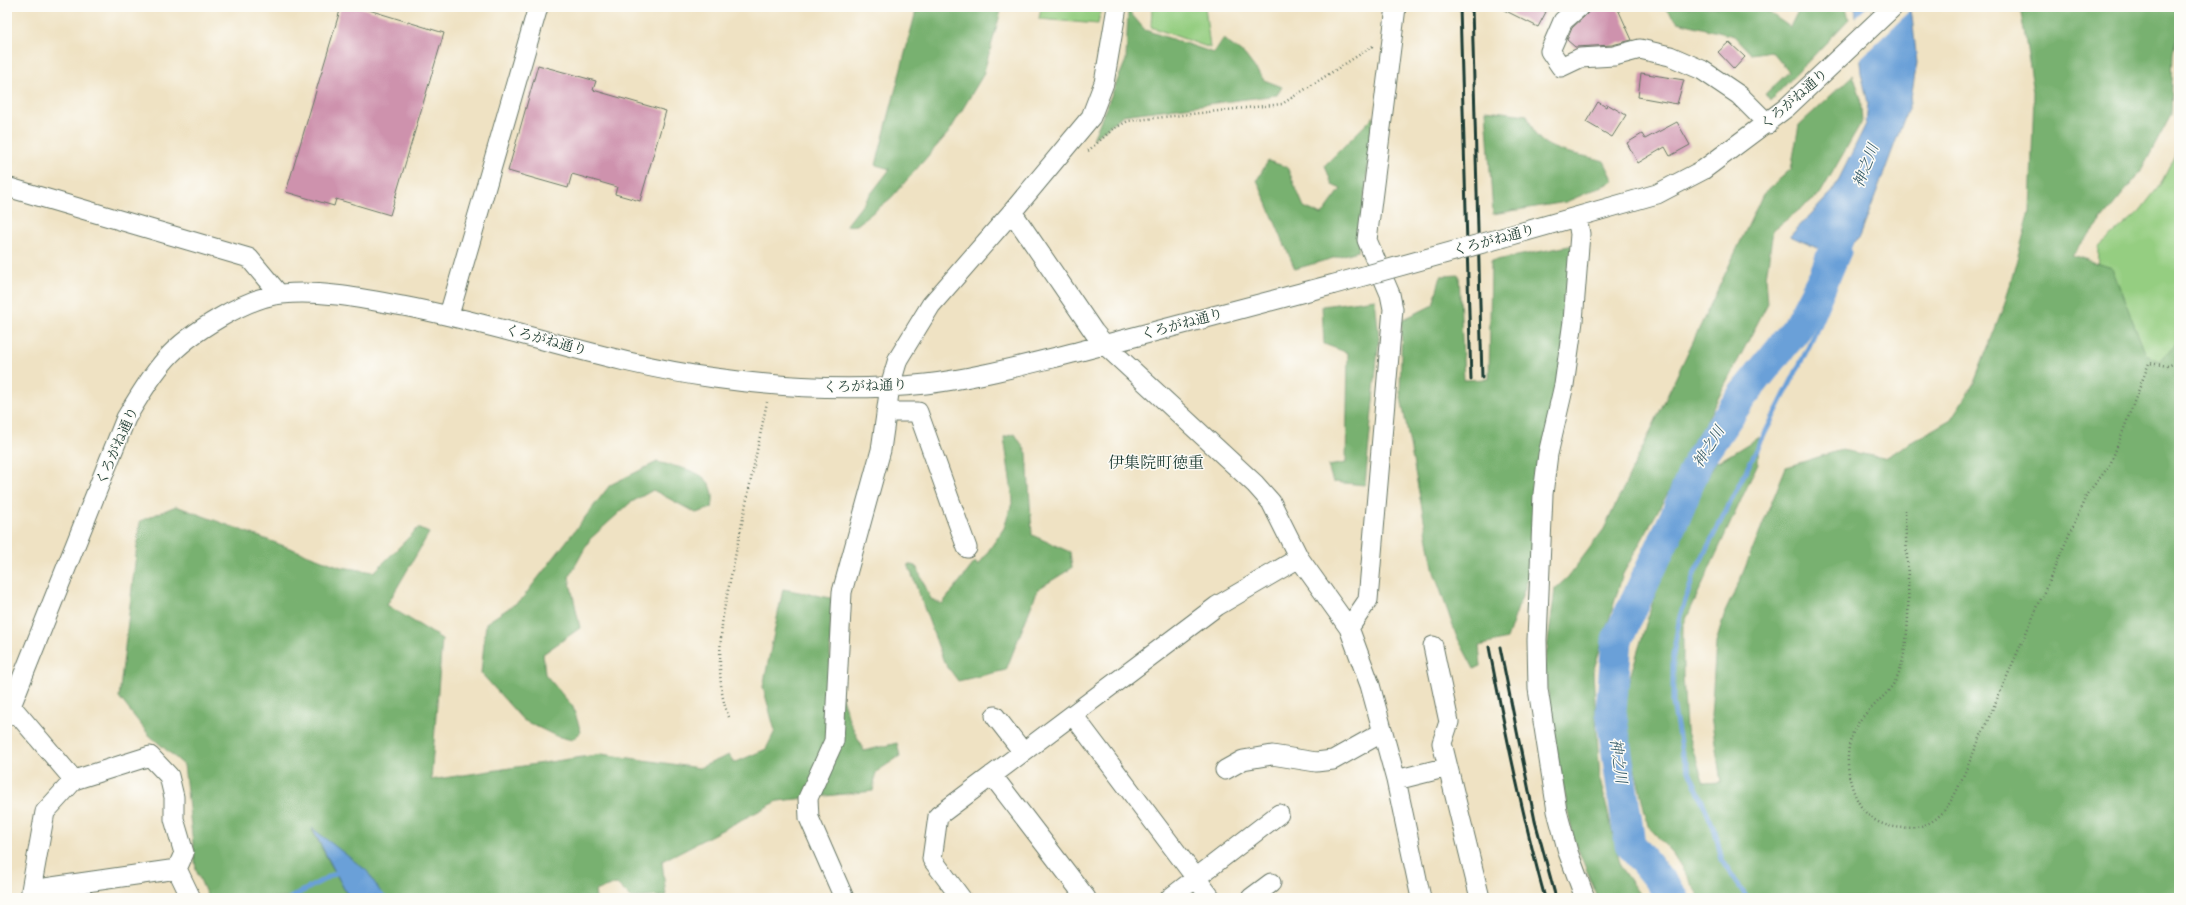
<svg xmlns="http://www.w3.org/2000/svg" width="2186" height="905" font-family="'IM FELL Double Pica','Noto Serif JP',serif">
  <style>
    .green { fill: #95ce81; stroke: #5a865a }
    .forest { fill: #78b16f; stroke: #4c7752 }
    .water { fill: #6ba0d8; stroke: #456e86 }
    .pier { fill: #efe2c3 }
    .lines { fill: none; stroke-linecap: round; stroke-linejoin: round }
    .stream { stroke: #6ba0d8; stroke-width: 5 }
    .river { stroke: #6ba0d8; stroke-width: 31 }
    .building { fill: #ce92ad }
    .minor-casing { stroke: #687766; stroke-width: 21 }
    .path { stroke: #687766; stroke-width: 2.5; stroke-dasharray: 1 3; stroke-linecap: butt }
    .minor { stroke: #fff; stroke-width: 19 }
    .rail { stroke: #1f3d34; stroke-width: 3 }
    .minor-bridge-casing { stroke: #687766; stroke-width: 21; stroke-linecap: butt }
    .minor-bridge { stroke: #fff; stroke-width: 19 }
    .labels { text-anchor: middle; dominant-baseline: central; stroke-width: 3; stroke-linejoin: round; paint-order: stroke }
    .street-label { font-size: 14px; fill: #1f3d34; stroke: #fdfcf7 }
    .water-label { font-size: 15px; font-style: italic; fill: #3a606d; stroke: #fdfcf7 }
    .quarter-label { font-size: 16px; fill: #1f3d34; stroke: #fdfcf7 }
  </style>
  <rect width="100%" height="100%" fill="#fdfcf7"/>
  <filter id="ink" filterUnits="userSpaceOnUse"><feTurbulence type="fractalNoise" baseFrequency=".025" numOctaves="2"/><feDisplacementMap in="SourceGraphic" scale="8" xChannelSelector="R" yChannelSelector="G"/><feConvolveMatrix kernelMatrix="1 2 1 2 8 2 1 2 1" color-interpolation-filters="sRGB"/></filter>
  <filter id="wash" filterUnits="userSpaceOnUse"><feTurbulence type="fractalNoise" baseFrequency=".012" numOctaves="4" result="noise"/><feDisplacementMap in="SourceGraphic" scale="16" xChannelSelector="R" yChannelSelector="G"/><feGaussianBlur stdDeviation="0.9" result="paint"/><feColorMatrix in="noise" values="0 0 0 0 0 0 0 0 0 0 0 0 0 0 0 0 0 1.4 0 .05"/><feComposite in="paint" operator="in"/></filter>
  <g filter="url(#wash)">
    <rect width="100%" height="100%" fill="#efe2c3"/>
    <path class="green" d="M1041 7H1101L1098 24 1039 19Z
      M1152 7H1205L1210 48 1151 27Z
      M2179 148V401L2139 366 2098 273 2099 247 2139 212 2160 185Z"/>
    <path class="forest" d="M917 7H1009L1001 11 983 75 949 132 891 198 857 225 846 226 890 169 876 165Z
      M1663 7H1761L1790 27 1800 7H1846L1849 19 1770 101 1765 94 1789 72 1771 51 1751 54 1734 36 1678 22Z
      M2020 7H2179V25L2173 53 2171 115 2140 173 2072 255 2112 268 2146 355 2160 361 2179 341V898H1701L1673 854 1648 826 1621 707 1666 558 1716 461 1718 462 1759 437 1758 463 1683 626V674L1686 729 1704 783 1721 782 1711 716 1716 643 1725 612 1740 580 1786 467 1841 450 1884 458 1951 419 1974 383 2005 303 2030 211 2034 92Z
      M1128 10 1145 30 1214 53 1223 39 1245 55 1264 80 1282 87 1277 95 1123 115 1093 139 1126 60Z
      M1853 75 1860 95 1862 121 1820 194 1773 230 1766 278 1768 303 1687 458 1623 574 1593 672 1600 779 1621 868 1642 898H1598L1573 837 1552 728 1545 665 1555 589 1568 577 1604 529 1763 194 1791 169 1799 125Z
      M1486 110 1527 115C1530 122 1532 129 1536 135 1550 154 1584 154 1604 161L1614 181 1566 202 1493 214Z
      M1374 116 1358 251 1295 269 1257 180 1268 161 1287 167 1304 207 1322 215 1341 189 1332 185 1325 165Z
      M1574 245 1567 326 1541 475 1529 576 1507 639 1479 646 1481 666 1474 669 1456 635 1434 572 1400 392 1402 320 1433 305 1441 276 1459 275 1464 380 1489 379 1491 261Z
      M1375 299 1379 338 1365 485 1333 482 1328 466 1346 463 1348 353 1324 344 1322 306Z
      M1015 434 1027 453 1032 535 1070 552 1072 568 1038 589 1006 670 958 681 944 662 908 564 916 566 931 599 942 604 975 562 978 566 1004 528 1013 500 1004 437Z
      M657 462C684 469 720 471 712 508L696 513 653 490 630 503 590 539 569 577 580 628 543 654 545 674 573 707 581 732 572 740 556 736 523 720 481 673 486 623 521 600 610 485Z
      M176 506 341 567 374 572 418 528 429 533 387 605 442 639 431 780 602 754 699 768 729 755 734 763 766 749 775 731 763 687 783 589 831 598 830 662 850 722 864 751 897 743 900 756 876 772 873 791 778 801 662 861 666 896 631 898 617 884 595 891 596 898H368L382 894 312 830 349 898H208L196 870 184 765 149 735 119 697 140 521Z"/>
    <path class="water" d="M1855 7H1910L1912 16 1917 63 1910 103 1860 237 1839 258 1790 236 1833 191 1866 124 1868 103 1861 73Z
      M312 828 367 871 382 894 368 898H349Z"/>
    <path class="pier" d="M1867 7H1912V9L1858 61 1855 18Z"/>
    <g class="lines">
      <path class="stream" d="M375 891 385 898
        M290 898 336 873
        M1747 898 1722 860 1715 831 1682 754 1673 703V655L1680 616 1695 572 1813 338 1849 253 1848 242"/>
      <path class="river" d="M1674 898 1630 844 1611 711 1617 640 1675 517 1699 459 1742 396 1797 328 1824 276 1847 216"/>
    </g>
    <g id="blocks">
      <path class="building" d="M341 7H359L444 33 390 215 336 199 334 206 286 192Z
        M1498 7H1537L1546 12 1538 27Z
        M1592 7H1617L1632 40 1612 45 1575 47 1567 40 1572 28 1586 15Z
        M1729 42 1745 57 1734 69 1718 52Z
        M538 65 596 81 593 90 666 111 640 201 615 194 617 187 572 174 568 188 508 171Z
        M1641 73 1684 80 1677 104 1638 97Z
        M1598 102 1606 107 1607 104 1626 115 1612 137 1586 122Z
        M1677 122 1690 145 1670 156 1665 147 1638 163 1627 143 1642 134 1645 139Z"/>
    </g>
  </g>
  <g filter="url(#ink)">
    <use href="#blocks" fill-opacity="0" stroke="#687766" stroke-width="1"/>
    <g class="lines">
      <defs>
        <path id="minor" d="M1579 7 1563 21 1550 51 1561 67 1580 58 1614 56 1640 49 1670 56 1702 70 1739 95 1768 124
          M7 187 249 258 279 294
          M1012 212 1094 332 1105 345 1255 484 1271 502 1299 558 1349 628 1370 685 1396 780 1421 898
          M1577 217 1580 234 1573 321 1564 385 1548 454 1543 494 1537 640 1538 689 1557 811 1568 852 1585 898
          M1505 237 1657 194 1703 170 1786 108 1893 7
          M449 315 538 7
          M886 412H918L967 548
          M1349 628 1368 600 1393 309 1390 294 1367 240 1396 7
          M1433 646 1449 722 1442 743 1480 898
          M11 706 74 780 150 756 169 776 174 797V819L184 853 177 869 31 890V898
          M1073 715 1211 898
          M7 716 126 418C138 398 150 377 166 359 189 333 247 297 282 294 321 290 364 299 403 306 508 326 609 364 715 378 785 388 856 391 926 384 977 378 1027 364 1077 352 1162 330 1246 307 1331 285
          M995 716 1023 752
          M1225 770 1243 760 1272 755 1316 762 1333 760 1383 732
          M992 775 1086 898
          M1396 780 1448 767
          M177 869 191 898
          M31 890 45 812 74 780
          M844 898 809 818 808 798 834 741 842 592 881 450 890 386 898 359 931 305 1012 212 1091 117 1104 83 1117 7
          M961 898 932 859 938 816 1217 606 1299 558
          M1170 898 1279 814
          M1251 898 1271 883"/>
      </defs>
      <use href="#minor" class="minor-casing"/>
      <path class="path" d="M1088 151 1113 129 1128 121 1282 104 1373 46
        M1905 510C1906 562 1914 617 1901 667 1895 691 1875 702 1861 719 1841 744 1846 784 1862 808 1874 825 1896 830 1916 827 1938 824 1949 806 1958 788L2087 494 2110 465 2149 363 2168 366 2179 361
        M729 717C716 689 720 645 723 615L767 402
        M1538 898H1539"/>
      <use href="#minor" class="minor"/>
      <path class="rail" d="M1460 7 1471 380
        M1472 7 1482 378
        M1489 647C1505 731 1522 815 1545 898
        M1500 647 1535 821 1556 898"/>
      <defs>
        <path id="minor-bridge" d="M1331 285 1505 237"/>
      </defs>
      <use href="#minor-bridge" class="minor-bridge-casing"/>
      <use href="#minor-bridge" class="minor-bridge"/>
    </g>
  </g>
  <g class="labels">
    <g class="street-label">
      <text transform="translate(1794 99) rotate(-41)">くろがね通り</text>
      <text transform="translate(1494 240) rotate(-15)">くろがね通り</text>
      <text transform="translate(1182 324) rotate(-15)">くろがね通り</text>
      <text transform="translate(546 340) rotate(15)">くろがね通り</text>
      <text transform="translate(865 386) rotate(-2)">くろがね通り</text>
      <text transform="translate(117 446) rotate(-66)">くろがね通り</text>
    </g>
    <g class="water-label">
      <text transform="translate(1866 166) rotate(-69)">神之川</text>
      <text transform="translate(1709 447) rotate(-58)">神之川</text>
      <text transform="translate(1618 761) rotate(82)">神之川</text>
    </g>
    <g class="quarter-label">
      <text x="1156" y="463">伊集院町徳重</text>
    </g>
  </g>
  <rect width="2186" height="905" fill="none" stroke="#fdfcf7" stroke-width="24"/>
</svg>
